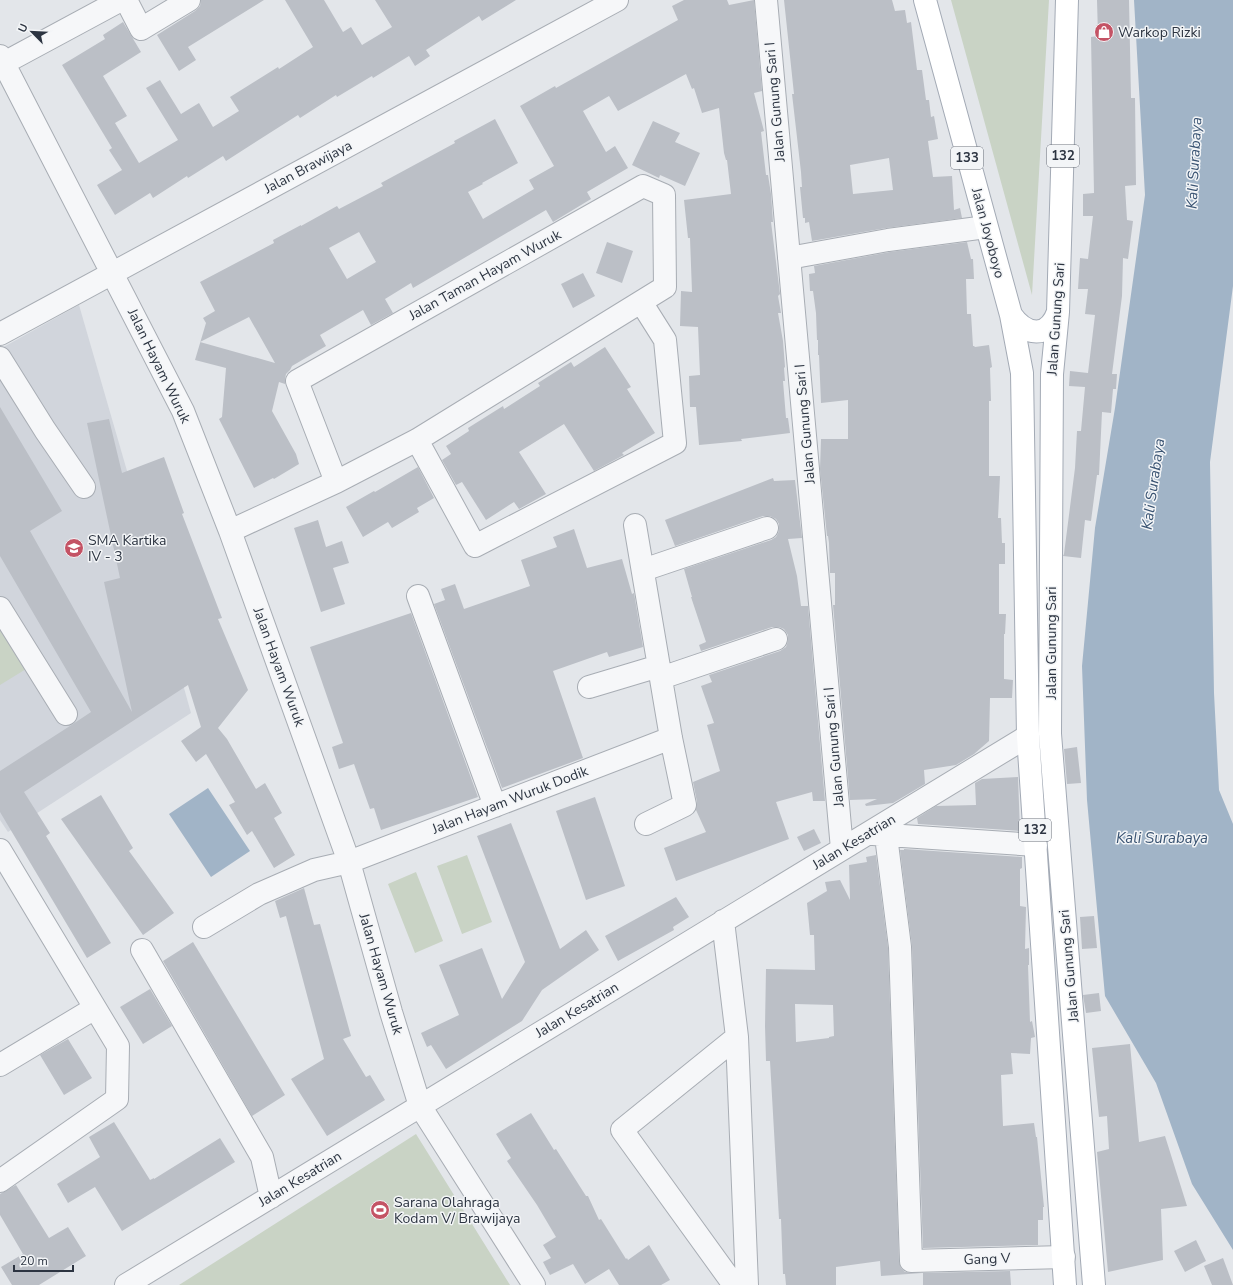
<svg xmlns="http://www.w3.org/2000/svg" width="1233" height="1285" font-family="'Nunito Sans',sans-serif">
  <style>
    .built { fill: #d1d5dc }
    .green { fill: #c9d3c5 }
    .water { fill: #a1b4c7 }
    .building { fill: #bbbfc6; fill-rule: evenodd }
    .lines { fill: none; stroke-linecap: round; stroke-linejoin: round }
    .minor-casing { stroke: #a8adb4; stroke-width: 24 }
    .major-casing { stroke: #a3aab5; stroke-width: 24 }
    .minor { stroke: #f6f7f9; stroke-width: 22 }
    .major { stroke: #fff; stroke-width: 22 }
    .labels { text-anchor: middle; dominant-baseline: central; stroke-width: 3; stroke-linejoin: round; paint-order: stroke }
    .shield { fill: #f3f5f7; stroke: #686e78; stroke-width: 1 }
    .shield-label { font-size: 13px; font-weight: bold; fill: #2c3441 }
    .poi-label { font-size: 14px; fill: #2c3441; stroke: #f3f5f7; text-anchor: start }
    .street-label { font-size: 14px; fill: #2c3441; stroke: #f3f5f7 }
    .water-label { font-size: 15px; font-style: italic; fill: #395372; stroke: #f3f5f7 }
  </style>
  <rect width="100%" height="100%" fill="#e3e6ea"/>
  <path class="built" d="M79 305 136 502 158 595 191 713 8 832 0 820V349Z"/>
  <path class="green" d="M951 0H1049L1032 295Z
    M0 613 31 666 0 685Z
    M467 855 492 922 462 934 437 866Z
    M416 872 443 941 415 953 388 884Z
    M416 1134 510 1285H179Z"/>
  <path class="water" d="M1134 0H1233V286L1210 462 1214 693 1219 790 1233 824V1250L1192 1184 1156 1083 1105 996 1087 800 1082 666 1095 528 1115 408 1145 195Z
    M208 788 250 851 211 877 169 814Z"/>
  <path class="building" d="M201 0H264L188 47 196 60 179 71 157 35 195 11 200 6Z
    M285 0H324L343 32 351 27 362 45 392 27 375 0H516L482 21 479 16 426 50 430 56 415 66 409 56 373 78 372 76 337 97 336 95 300 118 298 115 226 161 223 156 188 178 187 176 153 198 150 193 115 215 97 185 122 170 109 150 112 148 62 65 105 39 103 35 123 22 141 52 103 76 127 116 115 123 139 163 178 140 146 88 160 80 181 114 199 103 213 127 239 111 230 97 278 67 279 69 313 47Z
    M684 0H727L729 5 754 0 762 91 754 93 764 131 761 132 766 175H768L771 194 773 222H771L780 294 778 296 781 313H778L783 341 785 367 784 368 785 381H783L786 418H788L790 433 741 439 742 441 699 445 696 407H690L689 376 700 375 698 327 680 326 681 291 692 292 690 238H688L684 200 731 194 727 160H726L724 153 719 108 702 113 694 88 692 89 686 74 618 111 609 96 583 111 606 152 615 146 628 168 587 192 591 199 553 222 546 210 413 288 411 283 385 299 393 313 371 325 363 310 320 335 326 346 292 366 290 370 286 374 285 379V384L279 382 272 411 296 454 299 464 274 479 273 478 254 488 219 419 222 417 226 368 195 360 206 323 203 318 215 311 200 282 274 243 273 240 301 225V226L337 206 339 209 383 186 381 183 455 143 454 141 495 119 518 163 482 183 483 184 468 192 483 219 534 189 529 180 554 166 520 106 555 86 556 88 678 20 672 6ZM359 232 376 262 347 279 329 248ZM249 317 275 363 200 342Z
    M784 0H892L895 11 905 10 907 23 911 22 917 70H922L926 100H929L931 117 934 116 938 139 928 141 933 177 952 176 954 210 960 208 962 218 886 228 812 241 809 222 805 223V218H803L800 187H802L801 172 792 94H794ZM889 158 893 190 853 194 850 165Z
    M1097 0H1129L1131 98H1135L1136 185 1125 186 1127 220 1133 221 1128 259 1123 258 1122 296 1112 374H1117L1116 389H1113L1111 413 1102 412 1099 475H1097L1091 521 1085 520 1081 558 1063 556 1064 554 1075 468 1077 431H1081L1085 387 1069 386 1070 371 1088 373 1095 315 1085 314 1088 289H1078L1080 258 1088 259 1093 216H1083V194L1094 193 1091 37 1098 36Z
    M653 121 680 133 675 142 700 153 685 186 660 175 659 178 632 165Z
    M607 242 633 251 622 283 596 273Z
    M967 242 971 259H973L974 279H966L967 314H971L973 346H974L975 347 989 345 992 367 990 368 991 401H989V476H1000L998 518H1001L1002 543H1005V564H999V614H1006L1005 634H1004V679L1013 680 1012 698H990L989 741 974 754 956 765 924 770 925 784 893 803 866 806 865 804 877 799 850 800 833 605H835V573H830L829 543 828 536H827L820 469 821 439H848V400L821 403 819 355H818V340H817L816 313 813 291H810L809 274 815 273 814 266 890 252Z
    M583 273 595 296 573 308 561 284Z
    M605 347 631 387 627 389 655 433 622 453 624 455 594 471 564 424 519 452 546 494 519 509 514 502 486 520 462 482 456 485 442 460 451 454 446 446 469 431 468 428 503 406 504 409 540 386 538 383 571 362 574 367Z
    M0 407 62 511 30 531 132 712 104 582 120 578 87 423 109 419 122 473 164 457 184 513 182 514 222 618 218 619 248 690 218 728 227 739 256 789 265 783 282 813 274 818 295 855 274 868 252 831 247 835 229 805 235 802 206 754 196 762 181 741 201 727 188 685 24 792 50 833 46 836 111 943 87 958 0 812V771L73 724 91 712 0 556Z
    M418 467 434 498 417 508 419 512 392 528 388 522 363 537 346 507 374 491 375 492Z
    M773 478 774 481 795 480 802 538 788 539 797 576 801 606H808L825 801H813L812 792 776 802 789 839 676 881 664 848 706 832 696 810 697 802 693 782 720 771 707 725 714 723 701 686 712 682 709 675 780 651 786 647 788 641V635L784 629 779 627H772L701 651 699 645 706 642 691 597H692L684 569 771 540 776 537 779 531V524L776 519 770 516H763L675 546 665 520Z
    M318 520 326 547 342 541 349 563 333 568 345 604 321 612 294 528Z
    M574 529 587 568 622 559 632 594 634 593 643 647 609 657 607 652 553 671 583 758 502 788 434 604 445 600 441 589 455 584 464 609 530 586 521 560 557 547 553 537Z
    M411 613 478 797 381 830 374 808 370 809 354 764 339 769 332 747 343 743 310 647Z
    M1077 747 1081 783 1067 784 1064 749Z
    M1018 777 1020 831 918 824 917 818 936 806 976 805 975 783 982 779Z
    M101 795 133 848 129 851 174 913 143 935 61 819Z
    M595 797 625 886 586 900 556 811Z
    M511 823 560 949 586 930 599 950 542 990 522 1021 446 1069 431 1045 427 1047 421 1033 459 1015 439 965 482 948 502 999 525 962 477 836Z
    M814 829 821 843 804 851 797 837Z
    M904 849 1022 857V868L1020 869V906L1026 907 1025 949 1029 948V965H1028L1030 1022 1032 1021 1035 1037 1031 1038 1030 1054 1011 1053 1013 1074 1001 1075 1003 1126 1034 1123 1036 1137H1037L1044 1207H1043V1220H1038V1245L923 1248 912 946 900 850H904Z
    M876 855 888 948 899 1261 901 1268 905 1272 922 1273 881 1276 880 1261 836 1267V1285H786L785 1274H783L781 1219H779L770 1061H766L765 1026 766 969 815 970 814 935H810L807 903 827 891 825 882 840 880 850 900 849 865 867 862 866 857ZM795 1004 833 1005 834 1036 829 1037V1038L796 1042Z
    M304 888 314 925 320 924 351 1036 343 1039 366 1077 370 1075 385 1100 327 1136 291 1079 324 1059 286 916 280 918 275 901Z
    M676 897 689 917 673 927 674 930 618 961 605 936Z
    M1094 916 1097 948 1082 949 1080 917Z
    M193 942 285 1095 252 1116 163 961Z
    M150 989 172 1026 143 1044 120 1007Z
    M1099 993 1101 1011 1086 1013 1083 995Z
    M68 1039 92 1078 64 1095 40 1055Z
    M1130 1044 1139 1142 1165 1136 1187 1206 1161 1209 1163 1260 1108 1272 1097 1152 1109 1149 1107 1116 1099 1117 1092 1048Z
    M531 1113 554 1150 556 1149 586 1196H588L599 1220 601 1219 626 1259 627 1258 628 1260 649 1245 670 1280 661 1285H619L609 1269 585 1284 573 1264 550 1275 543 1262 551 1258 543 1245 556 1237 537 1205 507 1161 511 1158 496 1134Z
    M114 1122 150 1180 154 1178V1179L220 1138 235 1162 122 1231 95 1187 68 1203 57 1184 100 1157 89 1137Z
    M16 1185 49 1238 68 1227 86 1256 39 1285H12L1 1267 23 1254 0 1215V1194Z
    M1196 1240 1206 1261 1185 1272 1174 1251Z
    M1223 1258 1233 1285H1212L1204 1266Z
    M1010 1271 1011 1285H923V1273Z"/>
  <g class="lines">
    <defs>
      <path id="minor" d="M126 0 141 29 189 0
        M766 0 842 849
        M0 56 183 411 230 531 349 862 391 1012 420 1106 534 1285
        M4 63 121 0
        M789 258 888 240 986 227
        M0 334 617 0
        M0 358 45 430 84 487
        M417 440 475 546 675 443 665 340 641 302
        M635 525 671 738 685 805 646 824
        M230 531 336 482 417 440 665 287 664 195 643 186 297 381 336 482
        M643 570 767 528
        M418 596 495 806
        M0 608 66 714
        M661 678 776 639
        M589 687 659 666
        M873 834 1036 845
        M886 836 900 947 911 1261 1064 1257
        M0 850 118 1046 117 1099 0 1181
        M723 921 737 1037 622 1130 734 1285
        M204 927 259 894 314 870 349 862 671 738
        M142 950 262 1157 271 1197
        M737 1037 747 1285
        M0 1065 95 1008
        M126 1285 1028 736"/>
      <path id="major" d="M925 0 1011 315 1022 373 1028 736 1065 1285
        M1067 0 1058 312 1052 374 1050 734 1094 1285
        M1011 315C1026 336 1048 339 1058 312"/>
    </defs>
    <use href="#minor" class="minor-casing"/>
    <use href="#major" class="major-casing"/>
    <use href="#minor" class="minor"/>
    <use href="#major" class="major"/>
  </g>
  <defs>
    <symbol id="shop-disc" viewBox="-11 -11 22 22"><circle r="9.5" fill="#c45365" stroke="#f3f5f7"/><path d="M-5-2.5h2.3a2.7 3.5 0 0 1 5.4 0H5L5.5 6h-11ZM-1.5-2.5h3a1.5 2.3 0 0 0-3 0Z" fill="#fff"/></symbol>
    <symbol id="school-disc" viewBox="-11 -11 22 22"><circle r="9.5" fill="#c45365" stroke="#f3f5f7"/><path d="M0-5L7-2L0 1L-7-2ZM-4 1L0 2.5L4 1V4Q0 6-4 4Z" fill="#fff"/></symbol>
    <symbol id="stadium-disc" viewBox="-11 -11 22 22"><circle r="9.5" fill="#c45365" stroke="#f3f5f7"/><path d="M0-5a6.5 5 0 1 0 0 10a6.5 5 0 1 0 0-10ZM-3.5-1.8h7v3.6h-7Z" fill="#fff"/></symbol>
  </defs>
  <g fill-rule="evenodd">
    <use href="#shop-disc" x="1093" y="21" width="22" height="22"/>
    <use href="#school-disc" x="63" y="537" width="22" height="22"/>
    <use href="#stadium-disc" x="369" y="1199" width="22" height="22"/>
  </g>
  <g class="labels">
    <g class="shield">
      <rect x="1047" y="145" width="32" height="22" rx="3"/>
      <rect x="951" y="147" width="32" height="22" rx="3"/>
      <rect x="1019" y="819" width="32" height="22" rx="3"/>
    </g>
    <g class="shield-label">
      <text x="1063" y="156">132</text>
      <text x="967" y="158">133</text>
      <text x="1035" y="830">132</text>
    </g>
    <g class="poi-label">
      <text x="1118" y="32">Warkop Rizki</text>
      <text x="88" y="540">SMA Kartika<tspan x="88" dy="16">IV - 3</tspan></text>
      <text x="394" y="1202">Sarana Olahraga<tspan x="394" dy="16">Kodam V/ Brawijaya</tspan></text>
    </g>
    <g class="street-label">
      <text transform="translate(775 102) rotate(-95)">Jalan Gunung Sari I</text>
      <text transform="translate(308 167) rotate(-28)">Jalan Brawijaya</text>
      <text transform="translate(988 233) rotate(75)">Jalan Joyoboyo</text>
      <text transform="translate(485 275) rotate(-29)">Jalan Taman Hayam Wuruk</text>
      <text transform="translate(1056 319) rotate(-86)">Jalan Gunung Sari</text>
      <text transform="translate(159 366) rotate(64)">Jalan Hayam Wuruk</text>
      <text transform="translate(805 424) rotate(-95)">Jalan Gunung Sari I</text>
      <text transform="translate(1051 643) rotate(-90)">Jalan Gunung Sari</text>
      <text transform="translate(279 667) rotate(70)">Jalan Hayam Wuruk</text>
      <text transform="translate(834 747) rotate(-95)">Jalan Gunung Sari I</text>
      <text transform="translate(510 800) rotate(-21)">Jalan Hayam Wuruk Dodik</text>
      <text transform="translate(854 842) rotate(-31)">Jalan Kesatrian</text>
      <text transform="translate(1069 966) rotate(-95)">Jalan Gunung Sari</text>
      <text transform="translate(381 974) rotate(74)">Jalan Hayam Wuruk</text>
      <text transform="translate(577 1010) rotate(-31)">Jalan Kesatrian</text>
      <text transform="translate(300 1179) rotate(-31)">Jalan Kesatrian</text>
      <text transform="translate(987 1259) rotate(-2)">Gang V</text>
    </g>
    <g class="water-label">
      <text transform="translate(1194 163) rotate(-87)">Kali Surabaya</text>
      <text transform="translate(1153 484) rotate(-82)">Kali Surabaya</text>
      <text x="1162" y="838">Kali Surabaya</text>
    </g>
  </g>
  <g transform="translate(32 32) rotate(294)" stroke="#f3f5f7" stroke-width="3" paint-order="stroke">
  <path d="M0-3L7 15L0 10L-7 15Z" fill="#2c3441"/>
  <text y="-6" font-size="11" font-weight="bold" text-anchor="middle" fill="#2c3441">U</text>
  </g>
  <path d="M14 1265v6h59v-6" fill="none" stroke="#2c3441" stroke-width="2"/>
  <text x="20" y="1265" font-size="12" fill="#2c3441" stroke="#f3f5f7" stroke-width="3" paint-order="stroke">20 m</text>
</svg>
